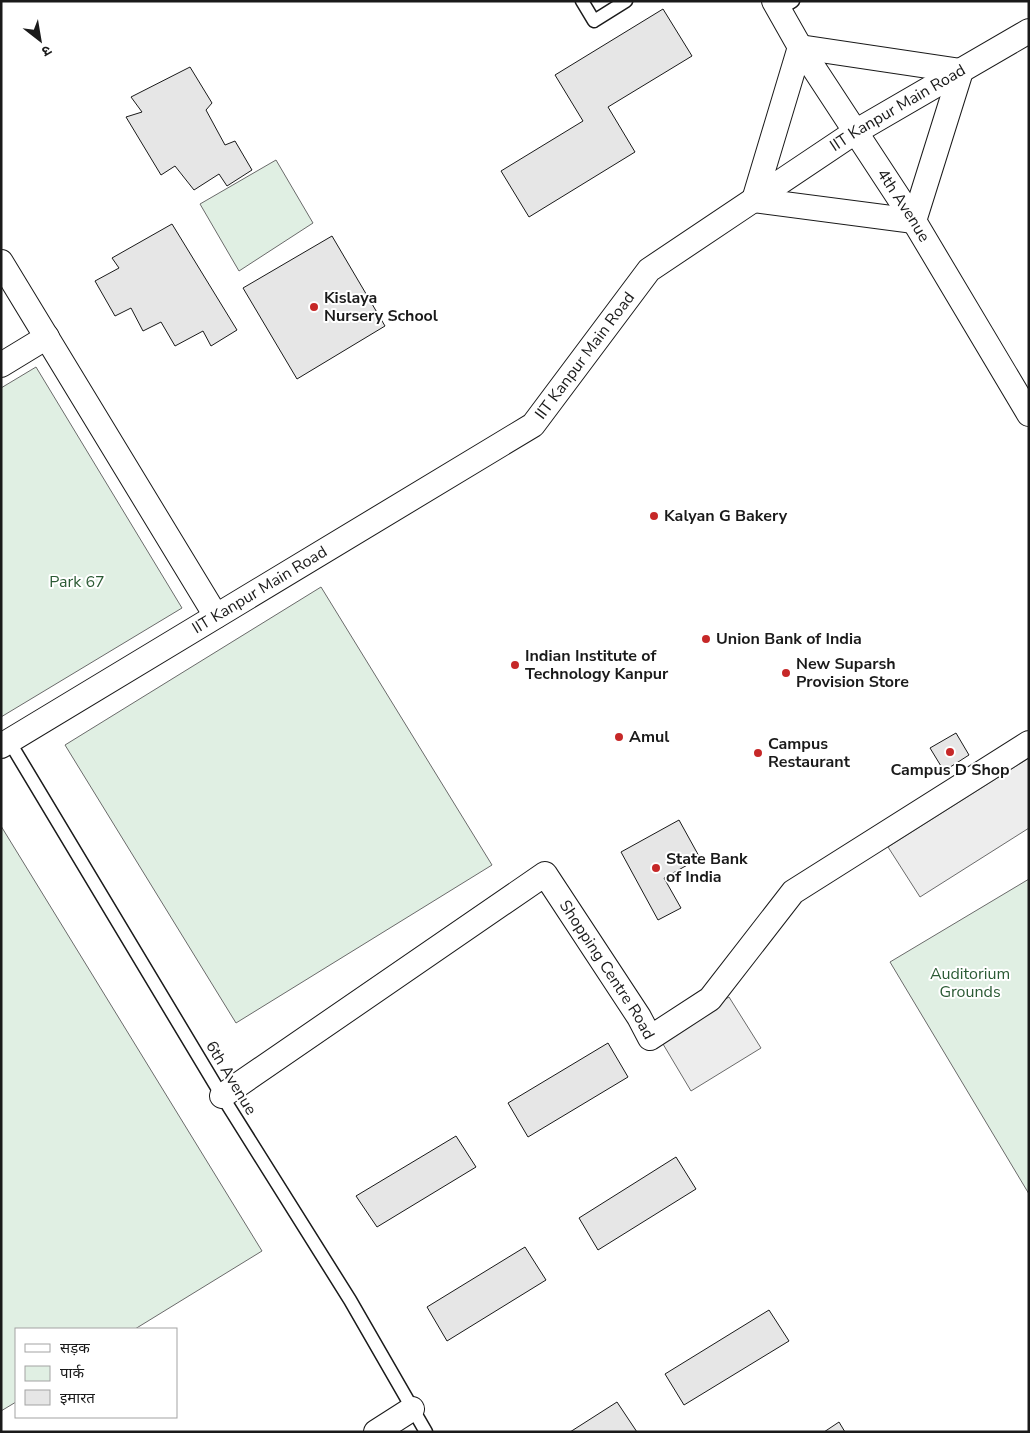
<svg xmlns="http://www.w3.org/2000/svg" width="1030" height="1433" font-family="'Nunito Sans','Noto Sans Devanagari',sans-serif">
  <style>
    .green { fill: #e0efe3; stroke: #6a6a6a }
    .parking { fill: #ededed; stroke: #6a6a6a }
    .building { fill: #e6e6e6; stroke: #1a1a1a }
    .lines { fill: none; stroke-linecap: round; stroke-linejoin: round }
    .lane-casing { stroke: #1a1a1a; stroke-width: 15 }
    .street-casing { stroke: #1a1a1a; stroke-width: 26 }
    .lane { stroke: #fff; stroke-width: 12 }
    .street { stroke: #fff; stroke-width: 24 }
    .poi-dot { fill: #c62828; stroke: #fff; stroke-width: 2 }
    .labels { text-anchor: middle; dominant-baseline: central; stroke-width: 4; stroke-linejoin: round; paint-order: stroke }
    .street-label { font-size: 16px; fill: #1a1a1a; stroke: #fff }
    .poi-label { font-size: 16px; font-weight: bold; fill: #1a1a1a; stroke: #fff; text-anchor: start }
    .park-label { font-size: 16px; fill: #2b5a34; stroke: #fff }
  </style>
  <rect width="100%" height="100%" fill="#fff"/>
  <path class="green" d="M276 160 313 223 239 271 200 204Z
    M36 367 182 608 1 717V388Z
    M321 587 492 865 236 1023 65 745Z
    M1 826 262 1251 135 1329H16V1402L1 1411Z
    M1029 879V1194L890 962Z"/>
  <path class="parking" d="M1029 758V828L920 897 888 847Z
    M729 997 761 1048 691 1091 660 1039Z"/>
  <path class="building" d="M663 9 692 56 608 107 635 152 529 217 501 171 583 121 555 75Z
    M190 67 212 103 206 110 225 145 235 141 252 170 227 186 219 174 194 190 175 166 161 175 126 117 142 112 131 97Z
    M172 224 237 330 211 346 203 331 175 346 161 322 143 331 131 308 115 316 95 281 119 268 112 258Z
    M332 236 385 326 297 379 243 288Z
    M956 733 969 755 944 771 930 748Z
    M679 820 700 858 664 878 681 908 658 920 621 852Z
    M608 1043 628 1077 528 1137 508 1103Z
    M456 1136 476 1167 377 1227 356 1196Z
    M676 1157 696 1189 598 1250 579 1218Z
    M525 1247 546 1280 447 1341 427 1307Z
    M769 1310 789 1341 684 1405 665 1374Z
    M617 1402 637 1432H570Z
    M839 1422 845 1432H824Z"/>
  <g class="lines">
    <defs>
      <path id="lane" d="M582 1 594 21 626 1
        M779 10 793 1
        M9 741 222 1096 350 1300 426 1432"/>
      <g id="street">
        <path id="s1" d="M774 1 800 47 914 221 1029 414"/>
        <path d="M754 200 800 47 961 71"/>
        <path d="M754 200 914 221"/>
        <path d="M914 221 961 71"/>
        <path d="M1 262 216 616"/>
        <path d="M1 365 47 337"/>
        <path id="s2" d="M1 746 533 425 649 270 855 132 1029 31"/>
        <path id="s3" d="M222 1096 545 874 639 1017 650 1038 710 999 793 892 1029 743"/>
        <path d="M376 1432 412 1409"/>
      </g>
    </defs>
    <use href="#lane" class="lane-casing"/>
    <use href="#street" class="street-casing"/>
    <use href="#lane" class="lane"/>
    <use href="#street" class="street"/>
  </g>
  <g class="poi-dot">
    <circle cx="314" cy="307" r="5"/>
    <circle cx="654" cy="516" r="5"/>
    <circle cx="706" cy="639" r="5"/>
    <circle cx="515" cy="665" r="5"/>
    <circle cx="786" cy="673" r="5"/>
    <circle cx="619" cy="737" r="5"/>
    <circle cx="950" cy="752" r="5"/>
    <circle cx="758" cy="753" r="5"/>
    <circle cx="656" cy="868" r="5"/>
  </g>
  <g class="labels">
    <g class="street-label">
      <text stroke="none"><textPath href="#s2" startOffset="1112">IIT Kanpur Main Road</textPath></text>
      <text stroke="none"><textPath href="#s1" startOffset="242">4th Avenue</textPath></text>
      <text stroke="none"><textPath href="#s2" startOffset="708">IIT Kanpur Main Road</textPath></text>
      <text stroke="none"><textPath href="#s2" startOffset="302">IIT Kanpur Main Road</textPath></text>
      <text stroke="none"><textPath href="#s3" startOffset="506">Shopping Centre Road</textPath></text>
      <text transform="translate(231 1078) rotate(59)">6th Avenue</text>
    </g>
    <g class="poi-label">
      <text x="324" y="298">Kislaya<tspan x="324" dy="18">Nursery School</tspan></text>
      <text x="664" y="516">Kalyan G Bakery</text>
      <text x="716" y="639">Union Bank of India</text>
      <text x="525" y="656">Indian Institute of<tspan x="525" dy="18">Technology Kanpur</tspan></text>
      <text x="796" y="664">New Suparsh<tspan x="796" dy="18">Provision Store</tspan></text>
      <text x="629" y="737">Amul</text>
      <text x="768" y="744">Campus<tspan x="768" dy="18">Restaurant</tspan></text>
      <text x="950" y="770" text-anchor="middle">Campus D Shop</text>
      <text x="666" y="859">State Bank<tspan x="666" dy="18">of India</tspan></text>
    </g>
    <g class="park-label">
      <text x="77" y="582">Park 67</text>
      <text x="970" y="974">Auditorium<tspan x="970" dy="18">Grounds</tspan></text>
    </g>
  </g>
  <rect width="1030" height="1433" fill="none" stroke="#1a1a1a" stroke-width="5"/>
  <rect x="15" y="1328" width="162" height="90" fill="#ffffff" stroke="#a3a3a3"/>
  <rect x="25" y="1344" width="25" height="8" fill="#ffffff" stroke="#a3a3a3"/>
  <text x="60" y="1353" font-size="15" fill="#1a1a1a">सड़क</text>
  <rect x="25" y="1366" width="25" height="15" fill="#e0efe3" stroke="#a3a3a3"/>
  <text x="60" y="1378" font-size="15" fill="#1a1a1a">पार्क</text>
  <rect x="25" y="1390" width="25" height="15" fill="#e6e6e6" stroke="#a3a3a3"/>
  <text x="60" y="1403" font-size="15" fill="#1a1a1a">इमारत</text>
  <g transform="translate(40 40) rotate(149)" stroke="#ffffff" stroke-width="4" paint-order="stroke">
  <path d="M0-4L9 19L0 12L-9 19Z" fill="#1a1a1a"/>
  <text y="-8" font-size="14" font-weight="bold" text-anchor="middle" fill="#1a1a1a">उ</text>
  </g>
</svg>
